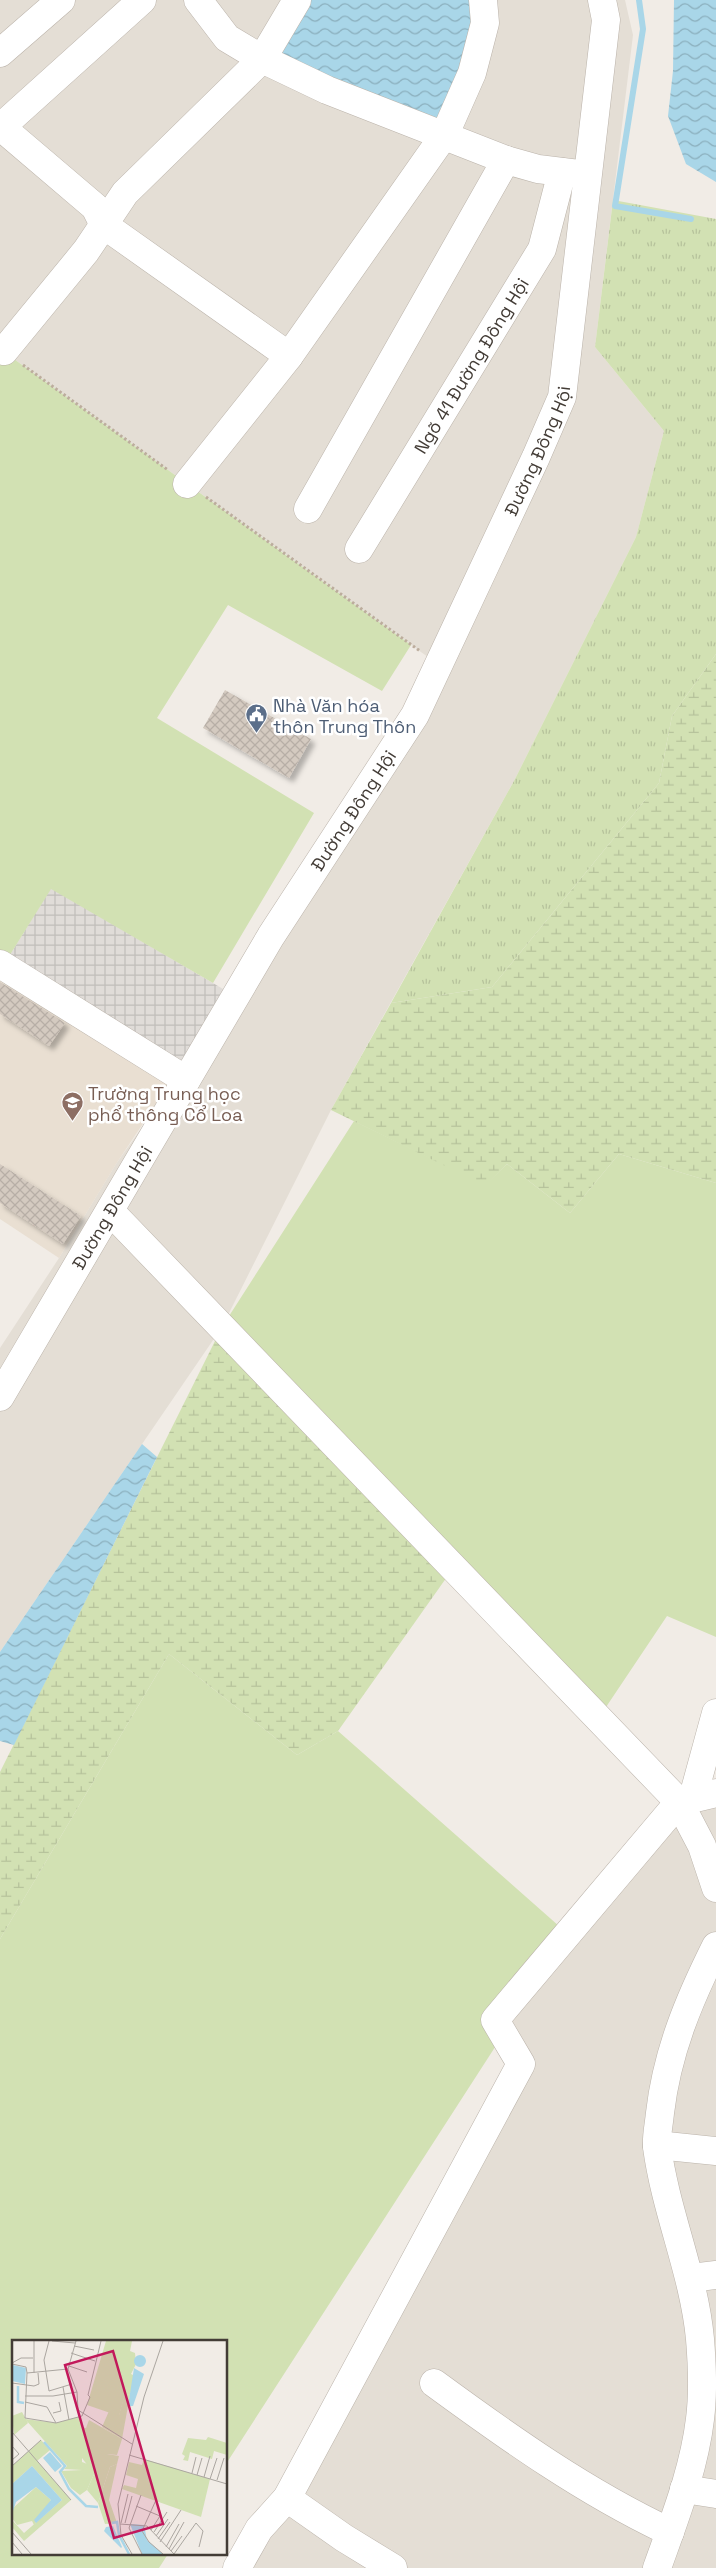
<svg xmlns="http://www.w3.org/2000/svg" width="716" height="2568" font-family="'Space Grotesk',sans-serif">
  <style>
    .residential { fill: #e4ded5 }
    .industrial { fill: url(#industrial-grid) }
    .education { fill: #e9dfd2 }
    .green { fill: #d2e1b3 }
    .wetland { fill: url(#wetland-marsh) }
    .park { fill: url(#park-tufts) }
    .water { fill: url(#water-waves) }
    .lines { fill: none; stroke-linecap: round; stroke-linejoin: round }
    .stream { stroke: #a9d6e8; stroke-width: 6 }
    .building { fill: url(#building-cross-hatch); filter: url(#shadow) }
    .minor-casing { stroke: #bbb3aa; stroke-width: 29 }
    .path { stroke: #bcad9d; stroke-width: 3; stroke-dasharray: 2.5 2.5; stroke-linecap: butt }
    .minor { stroke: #fff; stroke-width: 28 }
    .labels { text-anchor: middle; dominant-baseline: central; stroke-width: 5; stroke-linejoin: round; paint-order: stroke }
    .street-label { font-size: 18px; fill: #433c36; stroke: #fff }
    .service-label { font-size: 18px; fill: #4e5e75; stroke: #fff; text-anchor: start }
    .education-label { font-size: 18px; fill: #785e54; stroke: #fff; text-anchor: start }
    .inset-river { fill: none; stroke: #a9d6e8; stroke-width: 2.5 }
    .inset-road { fill: none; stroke: #aba6a0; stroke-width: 1 }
    .view { fill: #c2185b; fill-opacity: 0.15; stroke: #c2185b; stroke-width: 2.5 }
    .inset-edge { fill: none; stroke: #433c36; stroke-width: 2.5 }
  </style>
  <defs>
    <pattern id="industrial-grid" width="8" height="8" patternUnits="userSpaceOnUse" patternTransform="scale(1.25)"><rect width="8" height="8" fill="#e0dcd8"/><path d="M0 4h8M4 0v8" fill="none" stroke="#c1beba"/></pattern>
    <pattern id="wetland-marsh" width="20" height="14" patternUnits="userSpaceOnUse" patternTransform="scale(1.25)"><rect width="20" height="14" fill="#d2e1b3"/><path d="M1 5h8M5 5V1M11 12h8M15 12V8" fill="none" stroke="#b6c29b"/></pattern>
    <pattern id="park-tufts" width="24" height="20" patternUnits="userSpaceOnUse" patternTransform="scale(1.25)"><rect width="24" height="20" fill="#d2e1b3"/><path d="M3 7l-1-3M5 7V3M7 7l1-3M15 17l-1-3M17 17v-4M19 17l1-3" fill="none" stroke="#b6c29b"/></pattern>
    <pattern id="water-waves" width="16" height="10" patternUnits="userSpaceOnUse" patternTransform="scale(1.25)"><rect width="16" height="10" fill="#a9d6e8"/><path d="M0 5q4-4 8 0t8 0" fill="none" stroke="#8bafbd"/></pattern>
    <pattern id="building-cross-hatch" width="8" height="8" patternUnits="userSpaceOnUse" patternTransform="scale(1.25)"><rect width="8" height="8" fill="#d4cac0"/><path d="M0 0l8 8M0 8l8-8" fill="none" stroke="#b7aea6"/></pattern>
    <filter id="shadow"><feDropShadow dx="4.5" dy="4.5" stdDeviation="2.5" flood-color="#0004"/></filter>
  </defs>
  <rect width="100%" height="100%" fill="#f1ece6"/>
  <path class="residential" d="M0 0H625L633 35 595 347 664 431 636 537 515 779 331 1110 222 1327 0 1652V1348L59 1258 116 1164 235 996 439 665 0 349Z
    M716 1801V2568H237L521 2064 495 2020 679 1802Z"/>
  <path class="industrial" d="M51 888 235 996 186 1080 3 966Z"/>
  <path class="education" d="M0 971 172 1080 116 1164 59 1258 0 1219Z"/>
  <path class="green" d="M0 349 411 645 382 691 228 605 157 718 314 813 213 983 51 889 3 966 0 964Z
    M354 1121 486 1185 507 1164 570 1213 619 1154 716 1183V1637L667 1616 598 1719 222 1327Z
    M169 1654 297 1755 338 1731 568 1934 226 2464V2342H14V2554H168L159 2568H0V1939Z"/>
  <path class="wetland" d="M716 654V1183L619 1154 570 1213 507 1164 486 1186 331 1110 391 1003 492 987 659 783 672 716Z
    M222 1327 454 1567 338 1731 297 1755 169 1654 0 1939V1772Z"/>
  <path class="park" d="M613 200 716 219V654L672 716 659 783 492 987 391 1003 515 779 636 537 664 431 595 347Z"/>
  <path class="water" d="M297 0H483L445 134 262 59Z
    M674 0H716V182L686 164 668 116 673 71Z
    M142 1444 157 1457 14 1745 0 1741V1652Z"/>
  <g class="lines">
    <path class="stream" d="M639 0 643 29 615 206 691 219"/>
  </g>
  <path class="building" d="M225 690 311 739 289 778 203 728Z
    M0 982 65 1023 49 1046 0 1014Z
    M0 1164 81 1216 63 1244 0 1203Z"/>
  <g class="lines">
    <defs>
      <g id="minor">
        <path d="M142 0 1 127 95 207 104 225 289 356"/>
        <path d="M198 0 227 38 262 59 327 90 506 160 538 169 587 175"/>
        <path d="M0 53 61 0"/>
        <path d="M4 351 86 251 125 193 262 59 297 0"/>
        <path d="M187 484 289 356 445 134 472 73 485 23 483 0"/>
        <path d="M308 509 506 160"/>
        <path id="s1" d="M359 549 542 249 562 172"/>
        <path d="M0 964 186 1080"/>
        <path d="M110 1211 679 1802 702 1846 716 1888"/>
        <path id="s2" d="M0 1397 271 936 415 715 536 457 562 397 606 20 602 0"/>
        <path d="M693 1797 716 1713"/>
        <path d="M657 2145 716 2151"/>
        <path d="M691 2278 716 2275"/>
        <path d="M434 2383C509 2438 585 2492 670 2532"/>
        <path d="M684 2489 716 2494"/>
        <path d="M287 2498 344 2538 393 2568"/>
        <path d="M237 2568 259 2529 287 2498 521 2064 495 2020 679 1802 716 1793"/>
        <path d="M657 2568C674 2520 694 2470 700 2419 703 2396 702 2363 700 2339 694 2274 666 2213 657 2147 656 2137 659 2124 660 2113 667 2052 689 2000 716 1946"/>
      </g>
    </defs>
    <use href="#minor" class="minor-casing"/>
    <path class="path" d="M23 365 168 470
      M206 497 420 651"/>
    <use href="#minor" class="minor"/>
  </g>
  <defs>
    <symbol id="civic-pin" viewBox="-11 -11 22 30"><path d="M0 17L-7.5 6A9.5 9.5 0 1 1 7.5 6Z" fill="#5c6f8a" stroke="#fff"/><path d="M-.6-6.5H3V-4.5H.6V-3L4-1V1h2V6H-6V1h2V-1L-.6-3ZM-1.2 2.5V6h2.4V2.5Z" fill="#fff"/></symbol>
    <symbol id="school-pin" viewBox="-11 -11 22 30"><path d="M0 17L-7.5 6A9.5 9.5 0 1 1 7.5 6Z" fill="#8d6e63" stroke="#fff"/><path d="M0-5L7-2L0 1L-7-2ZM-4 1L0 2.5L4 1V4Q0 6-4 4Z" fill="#fff"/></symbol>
  </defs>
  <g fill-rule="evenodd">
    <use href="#civic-pin" x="244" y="702" width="25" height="34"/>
    <use href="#school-pin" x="60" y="1090" width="25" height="34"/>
  </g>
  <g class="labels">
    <g class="street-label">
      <text stroke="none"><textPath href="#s1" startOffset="215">Ngõ 41 Đường Đông Hội</textPath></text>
      <text stroke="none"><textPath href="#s2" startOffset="1090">Đường Đông Hội</textPath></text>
      <text stroke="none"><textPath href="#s2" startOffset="685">Đường Đông Hội</textPath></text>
      <text stroke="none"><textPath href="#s2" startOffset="220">Đường Đông Hội</textPath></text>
    </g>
    <g class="service-label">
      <text x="273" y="705">Nhà Văn hóa<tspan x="273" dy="21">thôn Trung Thôn</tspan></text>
    </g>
    <g class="education-label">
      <text x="88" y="1093">Trường Trung học<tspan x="88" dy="21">phổ thông Cổ Loa</tspan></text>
    </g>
  </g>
  <g transform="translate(12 2340)">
    <rect width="215" height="215" fill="#f1ece6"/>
    <path d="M94 1H120L118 11 123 13 124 24 119 34 123 36 118 55 113 54 107 76 75 65ZM69 76V87L74 88 77 80 110 99 105 115 95 114 87 118H70V130L52 129 55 126 13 79 44 83ZM132 119 198 139 189 177 110 149 112 145 124 148 126 139 114 135 117 122 130 125Z" fill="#d2e1b3"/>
    <path d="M113 53 118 55 110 99 90 87 97 71 107 75ZM196 97 215 103V115L202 111 200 119 178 112 176 121 171 120 173 116 170 114 176 98 194 100ZM89 113 107 116 105 124 98 127 86 163 75 150 82 134 70 118H86Z" fill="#d2e1b3"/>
    <path d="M70 122 81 126 82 134 75 150 68 155 59 148 49 131 70 130ZM24 147 39 160 22 185 20 181 5 185 0 178 1 168Z" fill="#d2e1b3"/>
    <path d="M10 72 16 83 2 95 0 76ZM29 100 38 110 25 121 59 160 12 201 0 187V180L12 193 50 160 20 126 0 144V126ZM105 124 97 160 105 183 93 184 86 163 98 127Z" fill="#d2e1b3"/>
    <path d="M122 21a6 6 0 1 1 12 0a6 6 0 1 1-12 0ZM1 25 14 28 13 44 0 41ZM122 28 132 34 121 66H116ZM38 112 50 126 43 132 31 118ZM20 126 50 160 24 183 22 180 39 160 24 147 4 162 0 174V144ZM118 184 132 185 135 200 151 214H130ZM101 186 110 207 109 208 92 191 94 187Z" fill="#a9d6e8"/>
    <path class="inset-river" d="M6 46V62L12 63M32 102 53 126 48 132 57 149 74 166 86 167M100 183 105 182 107 195 117 214"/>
    <path class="inset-road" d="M40 1 63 3M64 1 56 29 65 52 66 70 120 104M62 6 82 10M59 13 83 21M0 23 9 18H21M0 24 14 27 15 33 56 29M57 26 75 32M15 33 13 78 44 83M22 33V1M0 43 22 46 27 44 26 33M51 47 57 80M37 51 32 20 37 1M37 51 60 44M13 56H41L65 52M13 62 35 67 44 83 70 76 78 57 76 55 89 1M41 73 49 71 47 62M0 92 59 160M0 106 7 114 0 120M117 115 215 144M0 126 29 100M180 133 184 117M185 135 190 118M192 137 198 116M198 139 205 118M205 140 212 118M129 155 117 188 130 214M144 160 130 191 137 202 151 214M124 166 148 176 139 190M109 183 116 154M113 183 120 156M108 184 135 186 162 214M0 192 19 214M142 192 155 172M144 196 156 179M146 199 158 182M0 202 10 214M148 202 169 170M154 207 167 184M157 209 172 182M159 211 170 196M120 214 109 195 106 164 132 57 151 1M162 214 184 183 191 191 187 207"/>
    <path class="view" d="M101 11 151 184 102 198 53 25Z"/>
    <rect width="215" height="215" class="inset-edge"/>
  </g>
</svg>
